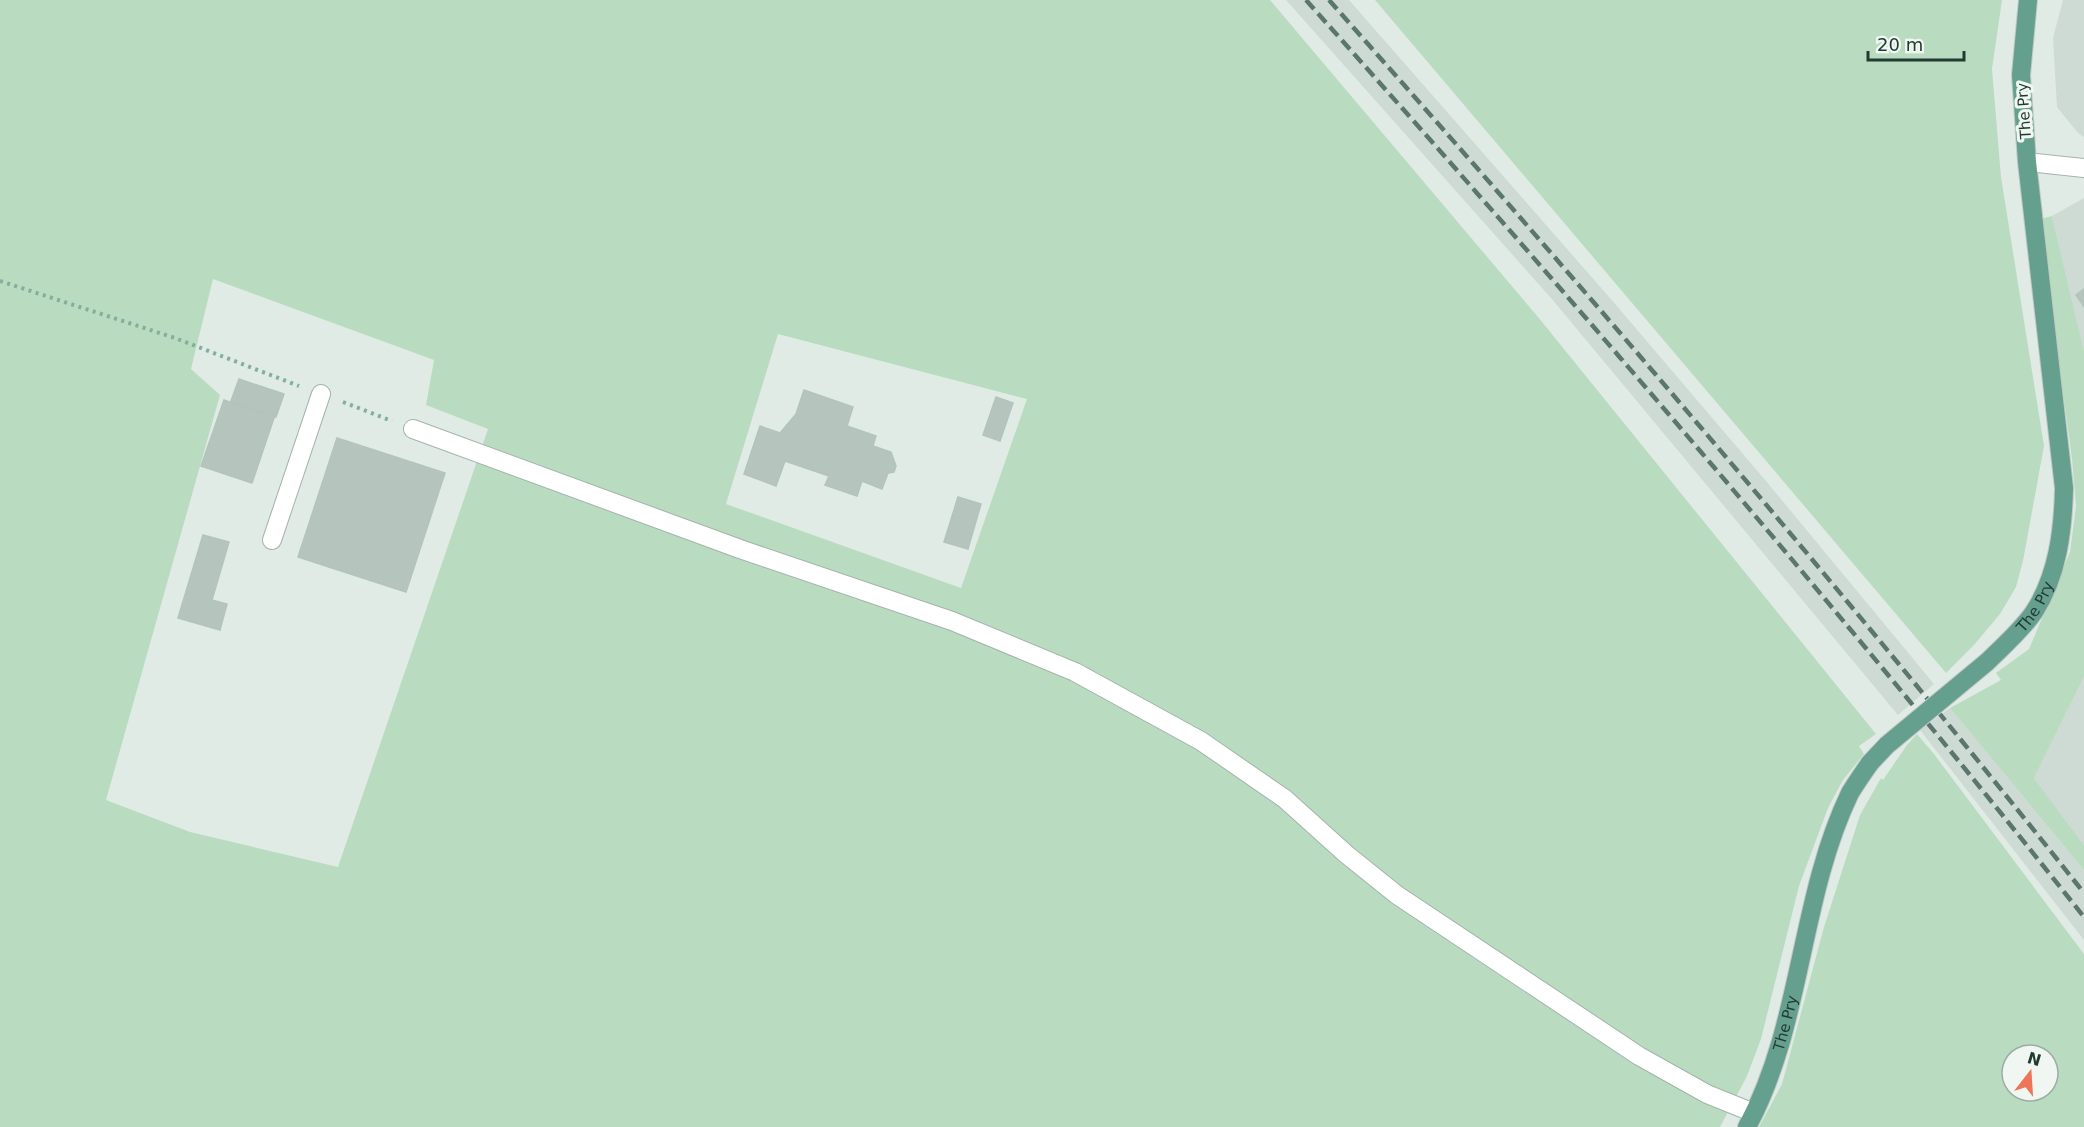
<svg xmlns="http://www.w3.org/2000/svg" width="2084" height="1127" font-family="'DejaVu Sans',sans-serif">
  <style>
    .built { fill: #cedad4 }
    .green { fill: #b9dcc0; fill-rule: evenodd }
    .building { fill: #b5c5be; stroke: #b2c4bc; stroke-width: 1.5 }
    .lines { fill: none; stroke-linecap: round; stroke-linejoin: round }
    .minor-casing { stroke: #a3b3ac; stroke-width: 20 }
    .major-casing { stroke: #c1c8c6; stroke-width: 20 }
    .path { stroke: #81ae9d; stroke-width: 4; stroke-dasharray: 3 4.5; stroke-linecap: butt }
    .minor { stroke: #fff; stroke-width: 18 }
    .major { stroke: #659f8d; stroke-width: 18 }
    .rail { stroke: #5b766d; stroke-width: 4.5; stroke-dasharray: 12 6; stroke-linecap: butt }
    .major-bridge-casing { stroke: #c1c8c6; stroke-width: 20; stroke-linecap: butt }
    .major-bridge { stroke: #659f8d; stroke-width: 18 }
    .labels { text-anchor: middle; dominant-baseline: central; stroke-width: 6; stroke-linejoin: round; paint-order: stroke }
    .street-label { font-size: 15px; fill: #213b32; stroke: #f0f7f3 }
  </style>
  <rect width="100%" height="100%" fill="#e0ebe5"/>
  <path class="built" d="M1286 0H1349L1610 298 1766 481 1934 684 1898 715 1551 298Z
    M2063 0H2084V137L2078 133 2057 107 2053 38Z
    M2084 198V351L2052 216Z
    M2084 677V845L2034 778Z
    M1950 708 2084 870V940L1920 730Z"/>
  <path class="green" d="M0 0H1270L1538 317 1876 734 1859 746 1864 754 1843 780 1828 808 1799 886 1761 1039 1747 1076 1720 1127H0ZM213 279 434 360 426 405 488 429 338 867 190 832 106 800 220 395 191 369ZM778 334 1027 399 961 588 726 504Z
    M1375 0H2002L1992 69 2001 177 2044 446 2023 561 2016 587 2000 614 1974 645 1946 673Z
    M2052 216 2084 351V677L2034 778 2084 845V870L1950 708 2001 680 1996 673 2029 649 2070 552 2076 506 2072 459 2040 219Z
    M1917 734 1934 754 2084 954V1127H1759L1782 1084 1824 927 1860 815 1881 778 1883 780 1907 745ZM2012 1055H2048V1091H2012Z"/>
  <path class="building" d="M2084 289V307L2076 295Z
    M239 379 284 394 276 417 231 401Z
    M804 390 853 407 847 426 876 436 873 446 891 452 896 466 894 472 888 473 882 489 862 481 857 496 825 485 829 476 785 461 776 486 744 474 760 426 780 433 796 414Z
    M996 397 1013 403 1000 441 983 435Z
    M224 400 274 418 252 483 201 466Z
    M337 438 445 473 406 592 298 557Z
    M958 497 981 504 968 549 944 542Z
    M203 535 229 542 212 600 227 604 220 630 178 618Z"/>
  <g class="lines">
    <defs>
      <path id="minor" d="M2027 162 2084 168
        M413 429 740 549 952 621 1075 672 1201 741 1285 799 1346 854 1397 895 1639 1056 1707 1094 1754 1113
        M272 540 321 394"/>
      <g id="major">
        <path id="s1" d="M1987 662C2003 646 2021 631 2034 612 2058 575 2063 530 2064 488L2027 162 2021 75 2028 0"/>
        <path id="s2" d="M1747 1127C1803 1023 1799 899 1850 793 1856 783 1863 773 1870 763"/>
      </g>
    </defs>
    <use href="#minor" class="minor-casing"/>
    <use href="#major" class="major-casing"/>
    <path class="path" d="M0 281 175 338 299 386
      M343 402 392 421"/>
    <use href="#minor" class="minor"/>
    <use href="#major" class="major"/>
    <path class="rail" d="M1306 0C1573 299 1835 603 2084 917
      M1329 0C1588 292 1842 588 2084 893"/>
    <defs>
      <path id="major-bridge" d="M1870 763 1887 745 1987 662"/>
    </defs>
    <use href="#major-bridge" class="major-bridge-casing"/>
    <use href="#major-bridge" class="major-bridge"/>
  </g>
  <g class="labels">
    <g class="street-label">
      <text transform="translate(2024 111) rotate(-94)">The Pry</text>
      <text stroke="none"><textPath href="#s1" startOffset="74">The Pry</textPath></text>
      <text stroke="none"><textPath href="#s2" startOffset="111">The Pry</textPath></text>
    </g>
  </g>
  <g transform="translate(2030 1073) rotate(17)"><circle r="28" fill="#f0f7f3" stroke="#9daca6" stroke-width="1.5"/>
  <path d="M0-4.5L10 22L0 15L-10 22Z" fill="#ef7559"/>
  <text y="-9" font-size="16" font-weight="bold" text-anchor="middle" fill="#213b32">N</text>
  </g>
  <path d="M1868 51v9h96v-9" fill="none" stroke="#213b32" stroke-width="3"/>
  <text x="1877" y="51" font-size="18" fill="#213b32" stroke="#f0f7f3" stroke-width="4.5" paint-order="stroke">20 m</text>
</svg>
